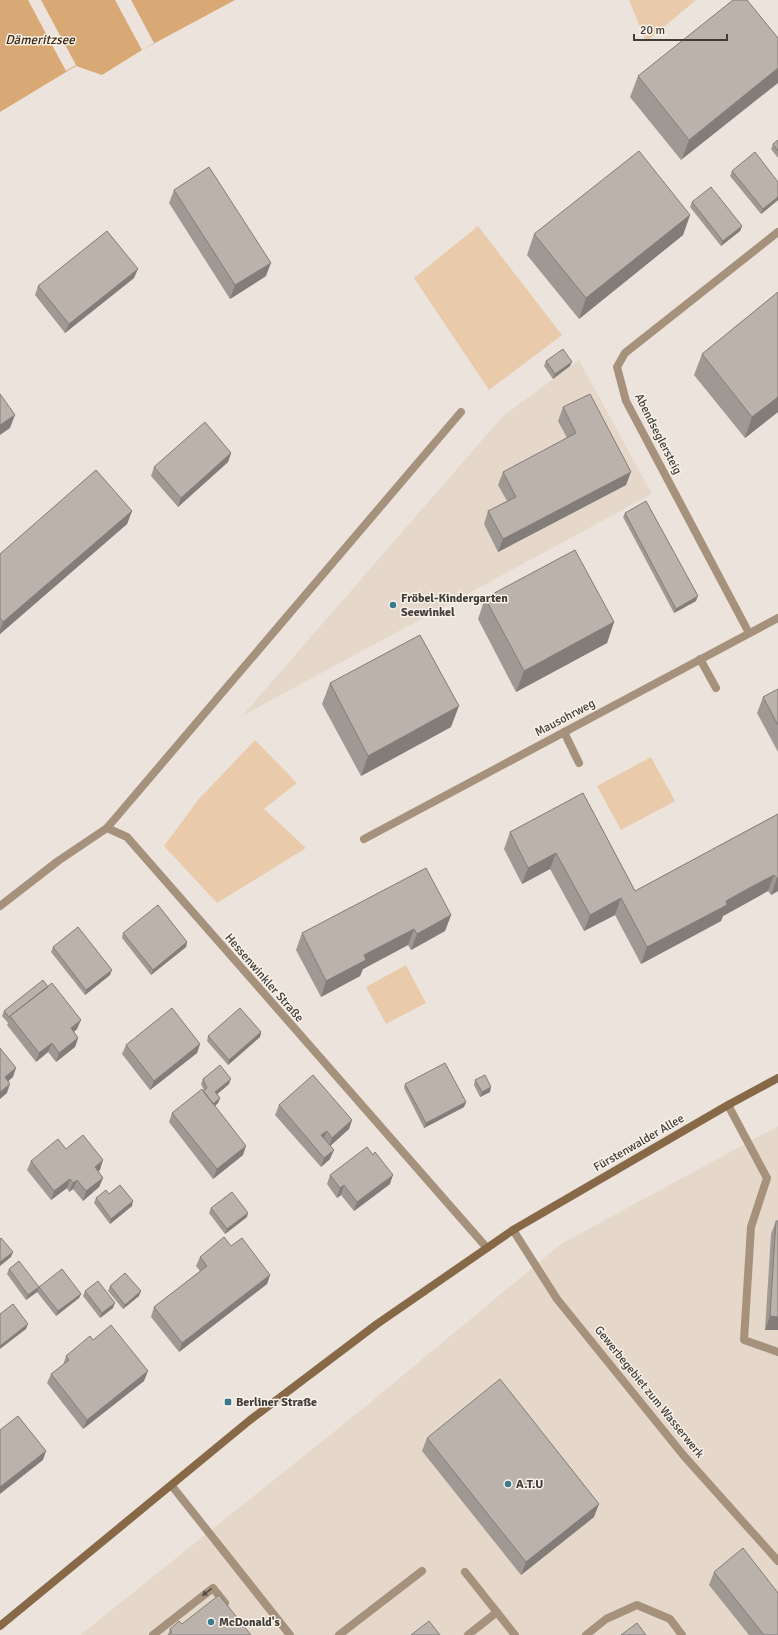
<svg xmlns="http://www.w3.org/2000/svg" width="778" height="1635" font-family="Signika,sans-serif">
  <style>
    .built { fill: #e5d8ca }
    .green { fill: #e9cbab }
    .water { fill: #d8a974 }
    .pier { fill: #ece4dc }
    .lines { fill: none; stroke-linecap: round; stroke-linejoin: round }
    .lane { stroke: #a6927c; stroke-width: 8 }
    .street { stroke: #a6927c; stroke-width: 8 }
    .secondary { stroke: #876948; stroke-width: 8 }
    .wall { fill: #a09993 }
    .shaded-wall { fill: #827d78 }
    .building { fill: #bab2ab; stroke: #827d78 }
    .oneway { fill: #544d46 }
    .poi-dot { fill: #397a8d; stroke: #f9f2e9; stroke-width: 1.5 }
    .labels { text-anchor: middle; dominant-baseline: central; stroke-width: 3; stroke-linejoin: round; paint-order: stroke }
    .street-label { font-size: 12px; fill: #3f3c39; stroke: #f9f2e9 }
    .poi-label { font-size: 12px; font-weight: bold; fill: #3f3c39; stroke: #f9f2e9; text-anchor: start }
    .water-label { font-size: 13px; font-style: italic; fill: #3c2810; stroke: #f9f2e9 }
  </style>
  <rect width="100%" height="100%" fill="#ece4dc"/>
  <path class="built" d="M579 360 652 494 242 716 503 416Z
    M778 1126V1635H80L361 1410 561 1244Z"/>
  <path class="green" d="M629 0H696L646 42Z
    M478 226 562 335 489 390 414 278Z
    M255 740 297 783 264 809 306 848 217 903 164 846 198 800Z
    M651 757 675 801 621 830 597 786Z
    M406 965 426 1003 386 1024 366 987Z"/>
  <path class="water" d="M0 0H235L142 50 102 75 76 66 0 112Z"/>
  <path class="pier" d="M28 0H41L76 65 66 71Z
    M115 0H131L154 43 142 50Z"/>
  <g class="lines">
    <path class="lane" d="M700 659 716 688
      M564 732 579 763
      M107 828 461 412
      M728 1105 767 1178 751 1227 744 1340 778 1352
      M172 1486 290 1635
      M465 1572 515 1635
      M153 1635 213 1588 225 1603
      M339 1635 422 1571
      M468 1635 497 1612
      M586 1635 606 1619 637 1605 670 1619 682 1635"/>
    <path class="street" d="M749 633 626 401 617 367 625 353 778 232
      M364 839 778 618
      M0 906 58 861 107 828 127 837 487 1248
      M513 1230 557 1299 684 1456 778 1561"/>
    <path class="secondary" d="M0 1626 250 1420 377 1324 513 1230 728 1105 778 1078"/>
  </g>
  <path class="wall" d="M747 0 681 160 630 97 638 76Z
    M778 140V158L771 149 773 144Z
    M732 171 778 182V200L761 214 730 176Z
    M174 190 266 276 230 299 169 203Z
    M692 202 742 226 740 231 721 246 690 207Z
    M690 215 683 235 579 319 527 255 534 234Z
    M134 278 65 333 35 295 38 286Z
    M778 292V412L745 438 694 375 702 354Z
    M546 361 570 366 553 379 544 366Z
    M563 407 626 485 498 552 484 524 488 511 507 501 498 485 503 472 567 438 558 421Z
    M231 453 228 462 178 507 151 476 154 467Z
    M132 511 127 524 0 634V554Z
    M625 513 696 601 674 613 623 517Z
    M485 598 614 622 607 643 516 692 478 619Z
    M330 683 451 727 361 776 322 704Z
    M778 689V752L757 713 763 697Z
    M583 793 635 891 778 814V891L771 895 768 891 745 904 723 916 721 921 641 964 615 915 584 931 550 869 522 884 504 849 510 832Z
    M451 915 445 931 411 950 408 945 363 969 360 976 321 997 296 950 302 933Z
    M123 933 187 942 186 947 151 975 122 938Z
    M53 947 110 975 85 995 51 952Z
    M4 1011 77 1029 74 1032 78 1038 75 1047 56 1062 48 1052 36 1062 7 1025 8 1023 2 1016Z
    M261 1032 260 1037 228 1065 207 1041 208 1036Z
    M200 1044 197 1053 150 1090 122 1054 126 1045Z
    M203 1079 229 1084 217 1094 220 1098 218 1103 215 1106 243 1155 213 1179 169 1122 172 1113 204 1090 201 1084Z
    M475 1080 490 1092 480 1097 474 1085Z
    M405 1084 466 1102 464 1107 424 1128 404 1088Z
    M279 1105 352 1120 349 1129 330 1146V1159L321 1167 275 1115Z
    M66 1149 100 1170 98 1171 103 1178 99 1187 83 1201 73 1189 69 1192 67 1188 51 1200 27 1170 31 1161Z
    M330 1175 390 1184 354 1211 341 1195 337 1198 327 1184Z
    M109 1194 132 1206 110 1224 94 1203 96 1198Z
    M211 1208 247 1217 225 1234 209 1213Z
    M776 1221 778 1330H765L771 1234Z
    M231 1246 270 1275 267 1284 179 1352 151 1317 154 1307 200 1271 196 1266 200 1257Z
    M9 1269 39 1287 81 1294 79 1298 56 1316 37 1292 26 1300 7 1274Z
    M110 1286 139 1296 123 1309 108 1291Z
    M85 1291 113 1308 100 1318 83 1296Z
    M93 1340 144 1381 83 1429 47 1383 51 1374 63 1365 66 1356Z
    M427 1438 594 1517 521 1575 422 1451Z
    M714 1572 778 1635H749L709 1585Z
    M182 1624 251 1635H168L170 1629Z"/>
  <path class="shaded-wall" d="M778 68V83L681 160 689 140Z
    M778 197V200L761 214 763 209Z
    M690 215 683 235 579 319 586 298Z
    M742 226 740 231 721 246 723 241Z
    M271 263 266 276 230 299 235 285Z
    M138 269 134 278 65 333 69 324Z
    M572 362 570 366 553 379 555 374Z
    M778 397V412L745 438 752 417Z
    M15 415 10 428 0 435V425Z
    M231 453 228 462 178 507 181 498Z
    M631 472 626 485 498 552 503 539Z
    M132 511 127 524 0 634V630L3 622Z
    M698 596 696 601 674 613 676 609Z
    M614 622 607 643 516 692 524 671Z
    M459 706 451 727 361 776 368 756Z
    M556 853 550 869 522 884 528 868Z
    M774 875 768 891 723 916 721 921 641 964 647 947 726 901Z
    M777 878H778V891L771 895Z
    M621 898 615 915 584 931 590 915Z
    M451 915 445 931 411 950 417 934Z
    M414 929 408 945 363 969 360 976 321 997 326 981 364 955Z
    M187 942 186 947 151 975 153 970Z
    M112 970 110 975 85 995 86 990Z
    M81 1020 77 1029 67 1037 71 1028Z
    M261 1032 260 1037 228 1065 229 1060Z
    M78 1038 75 1047 56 1062 59 1053Z
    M52 1043 48 1052 36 1062 39 1053Z
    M200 1044 197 1053 150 1090 154 1081Z
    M16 1068 13 1077 2 1087 5 1077Z
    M231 1079 229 1084 214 1097 215 1092Z
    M10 1084 7 1093 0 1099V1092Z
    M491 1087 490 1092 480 1097 482 1092Z
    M220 1098 218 1103 208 1111 210 1106Z
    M466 1102 464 1107 424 1128 426 1123Z
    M352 1120 349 1129 329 1147 332 1138Z
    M327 1131 323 1140 321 1135Z
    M246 1146 243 1155 213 1179 217 1169Z
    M334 1150 330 1159 321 1167 324 1158Z
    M103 1160 100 1170 91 1177 95 1167Z
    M393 1175 390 1184 354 1211 357 1202Z
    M103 1178 99 1187 83 1201 86 1191Z
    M70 1179 67 1188 51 1200 54 1191Z
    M77 1180 73 1189 69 1192 73 1183Z
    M344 1185 341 1195 337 1198 340 1188Z
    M133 1201 132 1206 110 1224 111 1219Z
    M248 1213 247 1217 225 1234 227 1229Z
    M13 1252 11 1257 0 1266V1262Z
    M270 1275 267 1284 179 1352 182 1343Z
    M39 1287 37 1292 26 1300 28 1295Z
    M141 1291 139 1296 123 1309 125 1305Z
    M81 1294 79 1298 56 1316 58 1311Z
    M115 1303 113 1308 100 1318 102 1313Z
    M770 1316 778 1317V1330H765Z
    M28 1324 26 1329 0 1349V1346Z
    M148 1371 144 1381 83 1429 87 1420Z
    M46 1451 43 1460 0 1494V1487Z
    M599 1504 594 1517 521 1575 526 1562Z"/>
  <path class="building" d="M733 0H747L778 38V68L689 140 638 76Z
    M778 140V151L773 144Z
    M639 151 690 215 586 298 534 234Z
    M755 152 778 182V197L763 209 732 171Z
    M209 167 271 263 235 285 174 190Z
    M711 187 742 226 723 241 692 202Z
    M107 231 138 269 69 324 38 286Z
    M778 292V397L752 417 702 354Z
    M563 349 572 362 555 374 546 361Z
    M0 394 15 415 0 425Z
    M590 394 631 472 503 539 488 511 516 497 503 472 576 433 563 407Z
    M205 422 231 453 181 498 154 467Z
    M96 470 132 511 3 622 0 618V554Z
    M646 501 698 596 676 609 625 513Z
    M575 550 614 622 524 671 485 598Z
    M420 635 459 706 368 756 330 683Z
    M778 689V725L763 697Z
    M583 793 635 891 778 814V878H777L774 875 751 887 726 901 727 905 647 947 621 898 590 915 556 853 528 868 510 832Z
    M426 868 451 915 417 934 414 929 364 955 366 960 326 981 302 933Z
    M158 905 187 942 153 970 123 933Z
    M78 927 112 970 86 990 53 947Z
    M43 980 48 987 10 1016V1018L4 1011Z
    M52 983 81 1020 71 1028 78 1038 59 1053 52 1043 39 1053 10 1016Z
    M172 1008 200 1044 154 1081 126 1045Z
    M240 1008 261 1032 229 1060 208 1036Z
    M0 1048 16 1068 5 1077 10 1084 0 1092Z
    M445 1063 466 1102 426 1123 405 1084Z
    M220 1065 231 1079 215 1092 220 1098 213 1104 203 1091 207 1088 203 1079Z
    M313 1075 352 1120 332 1138 327 1131 321 1135 334 1150 324 1158 279 1105Z
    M485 1075 491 1087 482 1092 475 1080Z
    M202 1089 246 1146 217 1169 172 1113Z
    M83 1135 103 1160 95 1167 103 1178 86 1191 77 1180 73 1183 70 1179 54 1191 31 1161 58 1139 66 1149Z
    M367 1147 373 1155 375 1152 393 1175 357 1202 344 1185 340 1188 330 1175Z
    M120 1185 133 1201 111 1219 96 1198 106 1190 109 1194Z
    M232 1192 248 1213 227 1229 211 1208Z
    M776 1221H778V1317L770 1316Z
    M224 1237 231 1246 242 1238 270 1275 182 1343 154 1307 207 1266 200 1257Z
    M1 1238 13 1252 0 1262V1239Z
    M19 1261 39 1287 62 1269 81 1294 58 1311 39 1287 28 1295 9 1269Z
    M125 1273 141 1291 125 1305 110 1286Z
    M98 1281 115 1303 102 1313 85 1291Z
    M13 1304 28 1324 0 1346V1314Z
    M111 1325 148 1371 87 1420 51 1374 69 1360 66 1356 90 1336 93 1340Z
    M500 1379 599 1504 526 1562 427 1438Z
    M18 1416 46 1451 0 1487V1430Z
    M743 1548 778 1593V1635H764L714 1572Z
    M219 1595 251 1635H168L172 1632 170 1629 179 1621 182 1624Z
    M429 1621 440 1635H411Z
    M637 1623 646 1635H621Z"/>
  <defs><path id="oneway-solid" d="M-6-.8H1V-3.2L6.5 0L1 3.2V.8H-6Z"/></defs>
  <use class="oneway" href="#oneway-solid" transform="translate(207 1592) rotate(143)"/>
  <g class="poi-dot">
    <circle cx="393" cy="605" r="4"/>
    <rect x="224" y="1398" width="8" height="8" rx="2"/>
    <circle cx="508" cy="1484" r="4"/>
    <circle cx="211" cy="1622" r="4"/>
  </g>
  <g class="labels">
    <g class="street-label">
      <text transform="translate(658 434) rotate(63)">Abendseglersteig</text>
      <text transform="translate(565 718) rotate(-28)">Mausohrweg</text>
      <text transform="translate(264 978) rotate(49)">Hessenwinkler Straße</text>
      <text transform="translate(639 1143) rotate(-30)">Fürstenwalder Allee</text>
      <text transform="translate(649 1392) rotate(51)">Gewerbegebiet zum Wasserwerk</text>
    </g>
    <g class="poi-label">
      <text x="401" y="598">Fröbel-Kindergarten<tspan x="401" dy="14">Seewinkel</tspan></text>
      <text x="236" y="1402">Berliner Straße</text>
      <text x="516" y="1484">A.T.U</text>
      <text x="219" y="1622">McDonald's</text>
    </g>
    <g class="water-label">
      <text x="40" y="40">Dämeritzsee</text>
    </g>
  </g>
  <path d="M634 34v6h93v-6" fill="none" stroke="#3f3c39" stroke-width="2"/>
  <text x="640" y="34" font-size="12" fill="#3f3c39" stroke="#f9f2e9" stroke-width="3" paint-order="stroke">20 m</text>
</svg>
